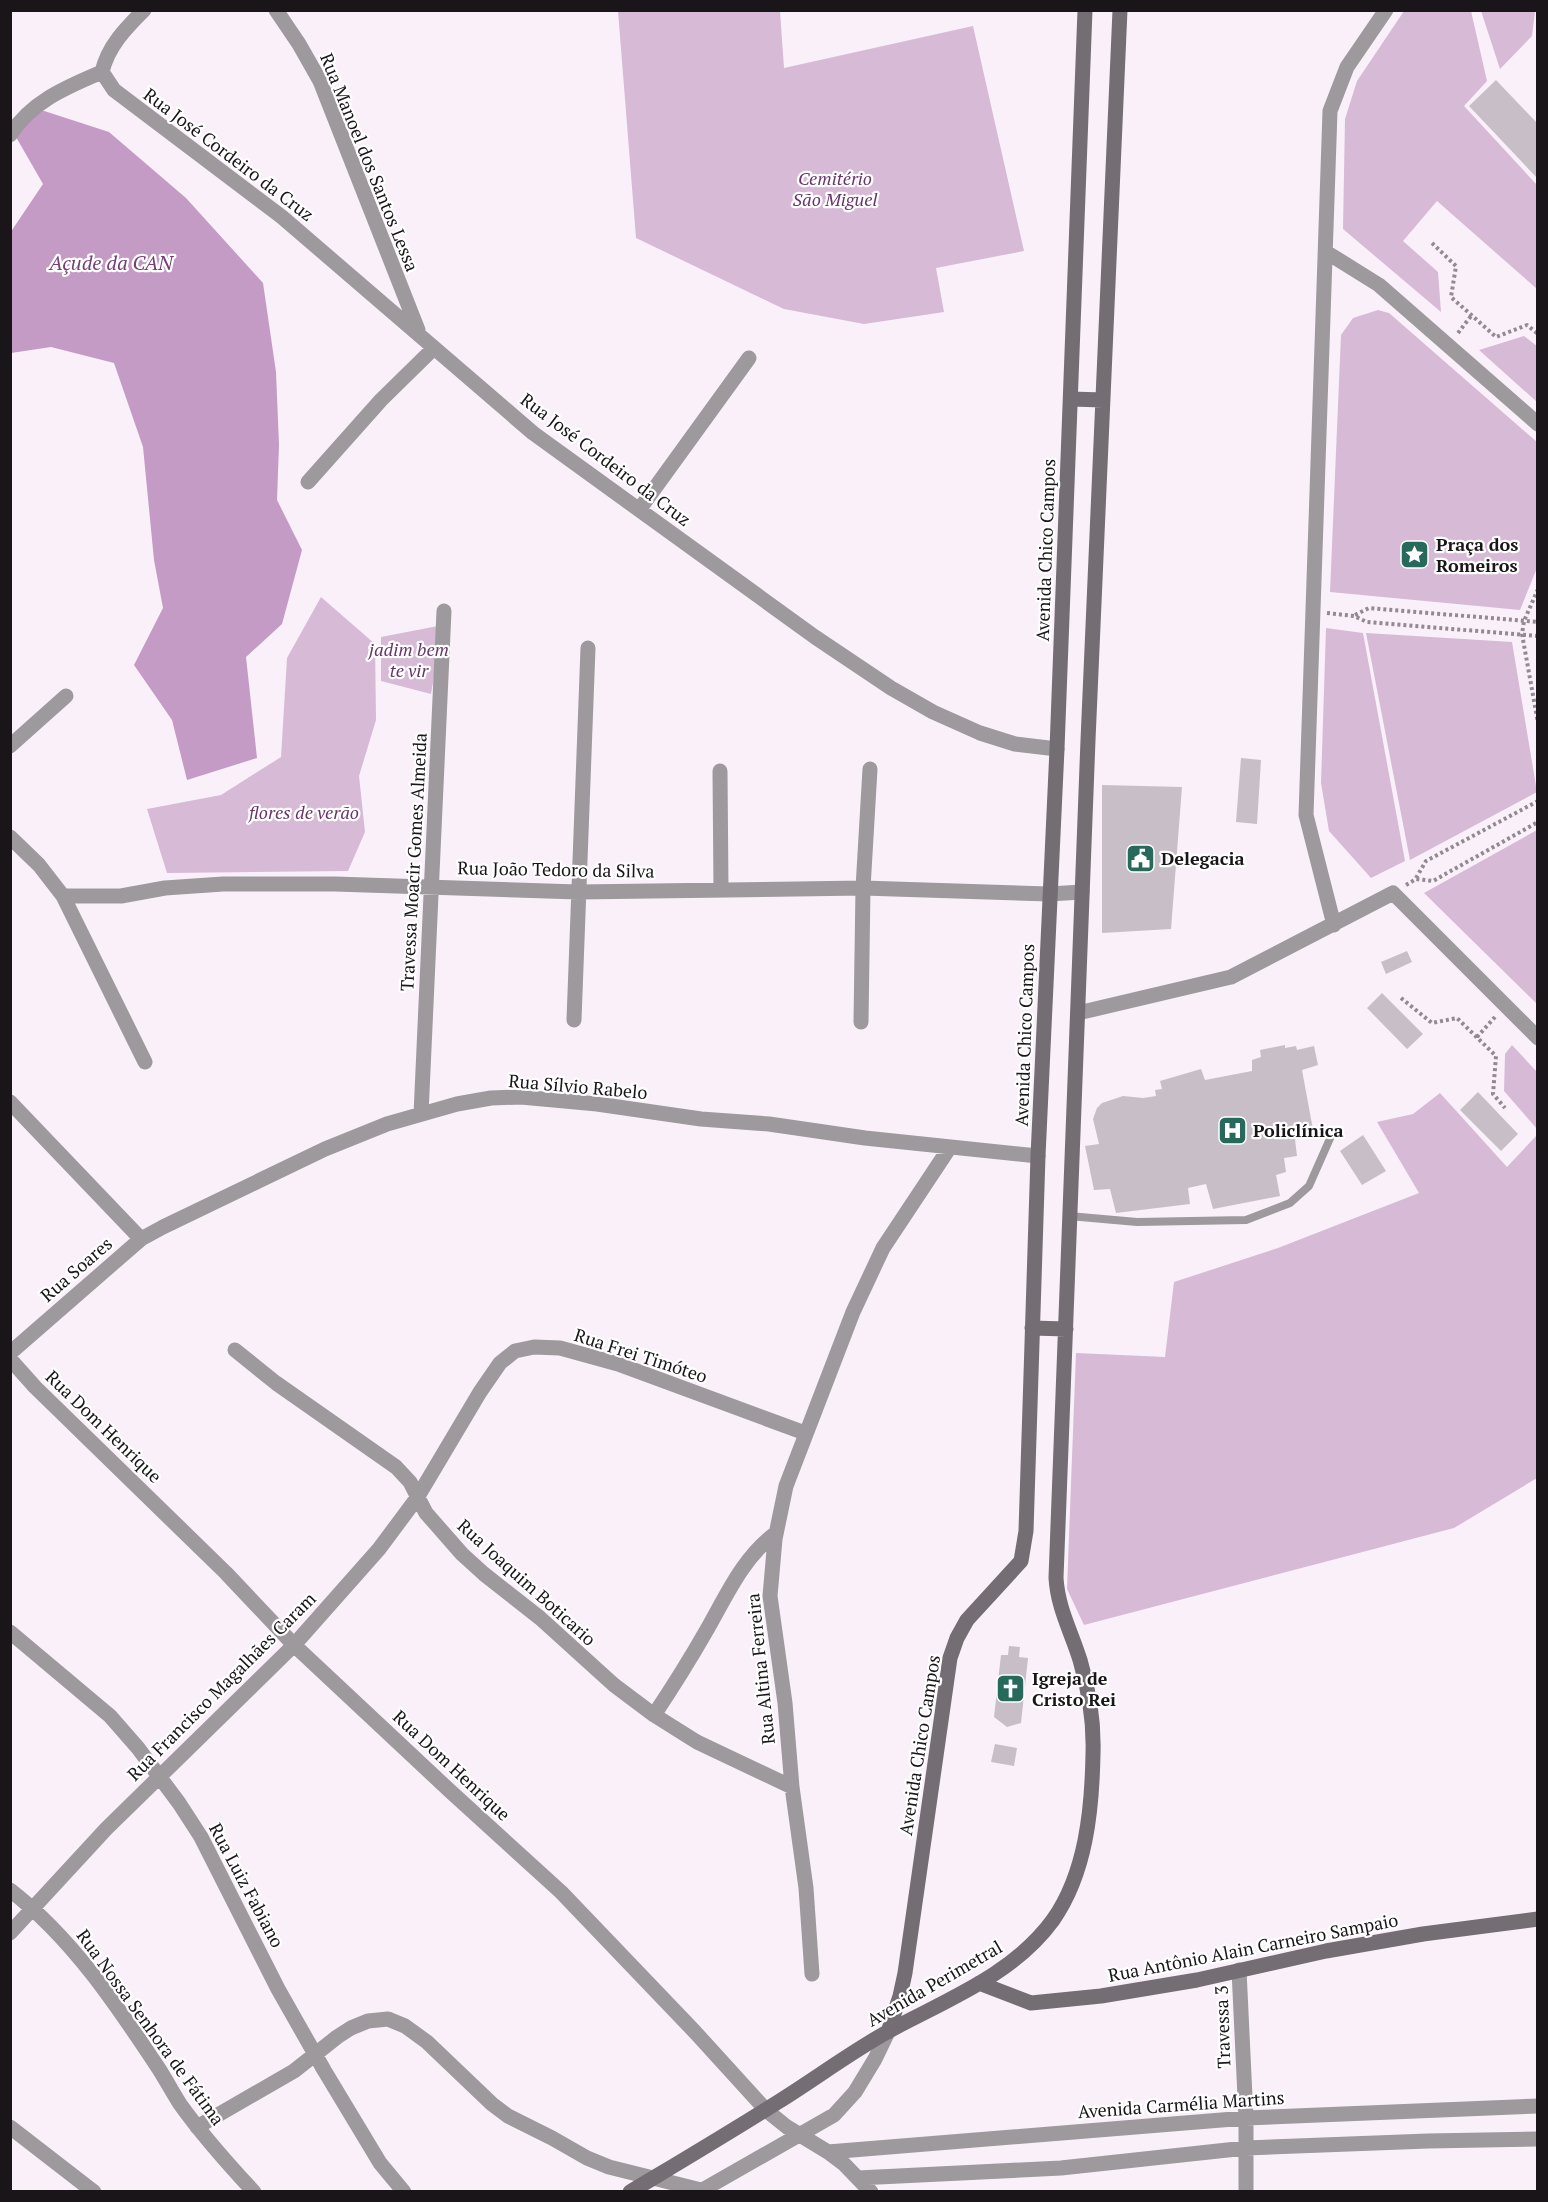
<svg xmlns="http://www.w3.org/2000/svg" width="1548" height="2202" font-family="'PT Serif',serif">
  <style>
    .green { fill: #d6bad6 }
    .water { fill: #c49bc4 }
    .building { fill: #c7bec7 }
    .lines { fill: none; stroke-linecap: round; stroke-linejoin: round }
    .path { stroke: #918a91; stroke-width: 4; stroke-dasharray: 3 3; stroke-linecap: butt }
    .lane { stroke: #9d999d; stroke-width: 8 }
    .street { stroke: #9d999d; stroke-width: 15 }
    .secondary { stroke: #746e74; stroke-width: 15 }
    .labels { text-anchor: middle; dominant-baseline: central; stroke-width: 4.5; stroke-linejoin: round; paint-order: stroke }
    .street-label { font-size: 18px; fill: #191519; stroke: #fff }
    .park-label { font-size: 18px; font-style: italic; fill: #683569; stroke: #fff }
    .poi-label { font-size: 18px; font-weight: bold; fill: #191519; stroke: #fff; text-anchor: start }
    .water-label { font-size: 20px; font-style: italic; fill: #733f74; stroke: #fff }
  </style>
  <rect width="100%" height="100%" fill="#faf0fa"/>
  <path class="green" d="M618 11H780L784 68 973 26 1024 251 936 268 944 312 864 324 784 309 636 238Z
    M1404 11H1471L1487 81 1464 106 1537 185V289L1437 201 1403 241 1438 272 1441 312 1343 229 1345 119 1357 81Z
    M1481 11H1535L1532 36 1500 69Z
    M1378 310 1389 313 1537 442V568L1520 610 1330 592 1341 335 1353 318Z
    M1524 336 1537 346V402L1479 350Z
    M321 597 375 644 376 720 359 776 365 832 348 871 167 873 147 809 221 795 281 757 287 658Z
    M443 625 431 694 381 681V637Z
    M1326 628 1363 633 1405 861 1371 878 1329 831 1321 783Z
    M1366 633 1512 642 1537 792 1410 860Z
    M1537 830V1004L1424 893Z
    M1512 1045 1537 1072V1129L1504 1091 1505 1054Z
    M1440 1093 1507 1167 1537 1135V1478L1454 1528 1084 1625 1067 1589 1076 1353 1165 1357 1174 1282 1278 1248 1419 1193 1377 1122 1413 1114Z"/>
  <path class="water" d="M35 108 109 132 186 198 263 283 276 372 279 445 277 500 302 550 282 624 246 657 257 758 187 780 172 720 134 665 163 608 154 560 143 447 114 363 51 347 11 353 10 233 43 184 16 137Z"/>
  <path class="building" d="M1496 80 1538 124V179L1469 106Z
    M1241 758 1261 760 1257 824 1236 822Z
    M1102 785 1182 787 1171 929 1102 933Z
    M1407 951 1412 962 1386 974 1381 962Z
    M1382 993 1423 1034 1407 1049 1367 1008Z
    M1285 1045V1048L1296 1046 1297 1050 1314 1046 1318 1065 1302 1070 1314 1135 1295 1139 1297 1156 1284 1158 1286 1172 1276 1175 1280 1196 1213 1209 1206 1184 1188 1188 1190 1204 1116 1213 1110 1189 1094 1190 1085 1146 1099 1144 1093 1119 1097 1108 1102 1103 1123 1096 1143 1098 1156 1096 1155 1090 1162 1089 1160 1081 1201 1069 1205 1080 1252 1071V1060L1261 1057 1260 1050Z
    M1478 1092 1518 1134 1501 1151 1460 1110Z
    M1363 1135 1386 1171 1362 1185 1340 1151Z
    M1009 1646 1020 1647 1019 1657 1028 1658 1021 1723 1007 1727 994 1717 1001 1655H1008Z
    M995 1744 1017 1748 1014 1766 991 1762Z"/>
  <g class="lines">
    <path class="path" d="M1432 243 1456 266 1451 297 1496 337 1527 325 1538 334
      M1458 333 1471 316
      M1538 589 1524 621 1522 634 1538 723
      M1327 613 1354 616 1367 622 1538 636
      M1355 615 1369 608 1538 622
      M1416 878 1426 861 1538 801
      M1406 885 1416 879 1433 881 1538 822
      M1401 998 1432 1023 1457 1018 1496 1056 1493 1094 1505 1108
      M1477 1037 1495 1017"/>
    <path class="lane" d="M1069 1216 1137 1222 1246 1220 1290 1203 1309 1186 1332 1134"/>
    <path class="street" d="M144 10C126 28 108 46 102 72L114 90 282 217 533 433 815 637 891 688 933 712 980 733 1015 744 1057 749
      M276 10 299 44 320 81 418 330
      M10 135C32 101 67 87 102 72
      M1326 252 1379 285 1538 424
      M308 482 381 400 434 348
      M639 510 749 358
      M10 746 66 696
      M720 771 721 889
      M10 837 39 865 63 896 145 1062
      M63 896H121L165 888 223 884H335L578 892 863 888 1049 894 1082 892
      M1334 925 1306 815 1330 111 1347 67 1386 10
      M1078 1013 1231 977 1393 893 1538 1038
      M574 1020 588 648
      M861 1022 863 888 870 769
      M10 1102 141 1239
      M421 1114 444 611
      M235 1350 276 1383 396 1467 410 1482 426 1513 462 1554 484 1574 540 1618 614 1685 654 1715 697 1742 792 1787
      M10 1353 141 1239 163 1227 325 1149 387 1124 457 1104 491 1098 521 1097 597 1104 701 1119 769 1124 865 1138 1038 1156
      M10 1359 35 1387 226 1573 294 1645 450 1791 561 1892 695 2032 766 2110 787 2127 828 2152 844 2164 871 2192
      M10 1632 110 1716 138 1748 179 1803 201 1837 278 1989 324 2070 380 2163 404 2192
      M654 1715C672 1688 689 1661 705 1633 726 1597 742 1558 776 1533
      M10 1890C72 1938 116 2004 159 2069 166 2080 173 2093 180 2104 202 2135 228 2164 254 2192
      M10 1933 106 1829 294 1645 379 1549 417 1498 480 1392 500 1363 515 1351 534 1347 560 1348 618 1364 805 1433
      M1239 1970 1246 2118V2192
      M812 1974 806 1888 792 1787 785 1703 770 1596 775 1539 786 1486 853 1312 883 1248 950 1147
      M10 2127 94 2192
      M197 2127 294 2071 337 2037 351 2028 368 2021 388 2019 405 2026 427 2042 492 2104 508 2116 552 2138 587 2158 609 2167 701 2190
      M828 2152 1246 2118 1538 2106
      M858 2178 1061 2168 1246 2148 1428 2141 1538 2139
      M699 2192 834 2115 855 2092 875 2059 888 2032"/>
    <path class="secondary" d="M1071 399 1103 400
      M1032 1328 1066 1329
      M979 1983 1031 2003 1101 1996 1197 1980 1326 1951 1423 1934 1538 1919
      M888 2032 900 1996 905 1973 950 1658 957 1638 967 1620 1021 1561 1026 1531 1038 1156 1057 749 1085 10
      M630 2192C680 2162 729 2133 778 2102 815 2079 851 2052 889 2031 946 2000 1013 1975 1053 1920 1086 1873 1092 1810 1093 1754 1094 1723 1089 1690 1080 1660 1071 1631 1058 1609 1056 1578L1088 740 1120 10"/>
  </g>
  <defs>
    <symbol id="sight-square" viewBox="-11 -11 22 22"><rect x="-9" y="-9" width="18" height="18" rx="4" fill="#276a5c" stroke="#fff"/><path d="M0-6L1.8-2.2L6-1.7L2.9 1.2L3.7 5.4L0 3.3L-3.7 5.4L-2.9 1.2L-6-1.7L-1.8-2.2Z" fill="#fff"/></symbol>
    <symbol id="civic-square" viewBox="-11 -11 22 22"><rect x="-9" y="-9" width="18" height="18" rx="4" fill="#276a5c" stroke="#fff"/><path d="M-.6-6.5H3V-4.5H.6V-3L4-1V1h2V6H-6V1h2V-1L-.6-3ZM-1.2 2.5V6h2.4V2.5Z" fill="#fff"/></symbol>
    <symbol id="hospital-square" viewBox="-11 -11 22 22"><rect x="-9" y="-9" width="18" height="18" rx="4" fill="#276a5c" stroke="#fff"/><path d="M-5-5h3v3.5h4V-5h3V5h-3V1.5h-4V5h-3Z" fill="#fff"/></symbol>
    <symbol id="church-square" viewBox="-11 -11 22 22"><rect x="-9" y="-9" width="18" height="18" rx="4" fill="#276a5c" stroke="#fff"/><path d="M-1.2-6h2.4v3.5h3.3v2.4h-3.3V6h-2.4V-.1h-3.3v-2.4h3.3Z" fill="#fff"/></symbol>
  </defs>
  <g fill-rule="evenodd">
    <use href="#sight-square" x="1398" y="538" width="33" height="33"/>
    <use href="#civic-square" x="1124" y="842" width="33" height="33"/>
    <use href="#hospital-square" x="1216" y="1114" width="33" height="33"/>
    <use href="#church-square" x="994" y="1672" width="33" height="33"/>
  </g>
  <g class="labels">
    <g class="street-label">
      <text transform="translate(229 154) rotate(37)">Rua José Cordeiro da Cruz</text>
      <text transform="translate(370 162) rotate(68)">Rua Manoel dos Santos Lessa</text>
      <text transform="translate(606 459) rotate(37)">Rua José Cordeiro da Cruz</text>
      <text transform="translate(1045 550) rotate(-88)">Avenida Chico Campos</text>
      <text transform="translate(413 862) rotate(-87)">Travessa Moacir Gomes Almeida</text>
      <text transform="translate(556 869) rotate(1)">Rua João Tedoro da Silva</text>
      <text transform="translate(1024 1035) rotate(-88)">Avenida Chico Campos</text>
      <text transform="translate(578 1086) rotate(5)">Rua Sílvio Rabelo</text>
      <text transform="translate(76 1269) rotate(-41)">Rua Soares</text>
      <text transform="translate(641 1355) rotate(18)">Rua Frei Timóteo</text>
      <text transform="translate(104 1426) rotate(44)">Rua Dom Henrique</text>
      <text transform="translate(527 1582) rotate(42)">Rua Joaquim Boticario</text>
      <text transform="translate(760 1669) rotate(-96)">Rua Altina Ferreira</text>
      <text transform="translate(221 1686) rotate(-45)">Rua Francisco Magalhães Caram</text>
      <text transform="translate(919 1745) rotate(-81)">Avenida Chico Campos</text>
      <text transform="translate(452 1765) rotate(43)">Rua Dom Henrique</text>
      <text transform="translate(247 1885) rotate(62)">Rua Luiz Fabiano</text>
      <text transform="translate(1253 1947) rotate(-11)">Rua Antônio Alain Carneiro Sampaio</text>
      <text transform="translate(934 1983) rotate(-30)">Avenida Perimetral</text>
      <text transform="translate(151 2027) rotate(54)">Rua Nossa Senhora de Fátima</text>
      <text transform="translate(1222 2027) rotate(-92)">Travessa 3</text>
      <text transform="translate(1181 2104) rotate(-4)">Avenida Carmélia Martins</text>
    </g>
    <g class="park-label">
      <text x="835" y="178">Cemitério<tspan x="835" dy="21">São Miguel</tspan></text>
      <text x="409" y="649">jadim bem<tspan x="409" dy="21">te vir</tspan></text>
      <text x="304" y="812">flores de verão</text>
    </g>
    <g class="poi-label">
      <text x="1436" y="544">Praça dos<tspan x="1436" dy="21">Romeiros</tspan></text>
      <text x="1161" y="858">Delegacia</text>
      <text x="1253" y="1130">Policlínica</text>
      <text x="1032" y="1678">Igreja de<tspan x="1032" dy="21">Cristo Rei</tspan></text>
    </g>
    <g class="water-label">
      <text x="111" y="262">Açude da CAN</text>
    </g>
  </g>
  <rect width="1548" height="2202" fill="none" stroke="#191519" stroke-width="24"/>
</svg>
